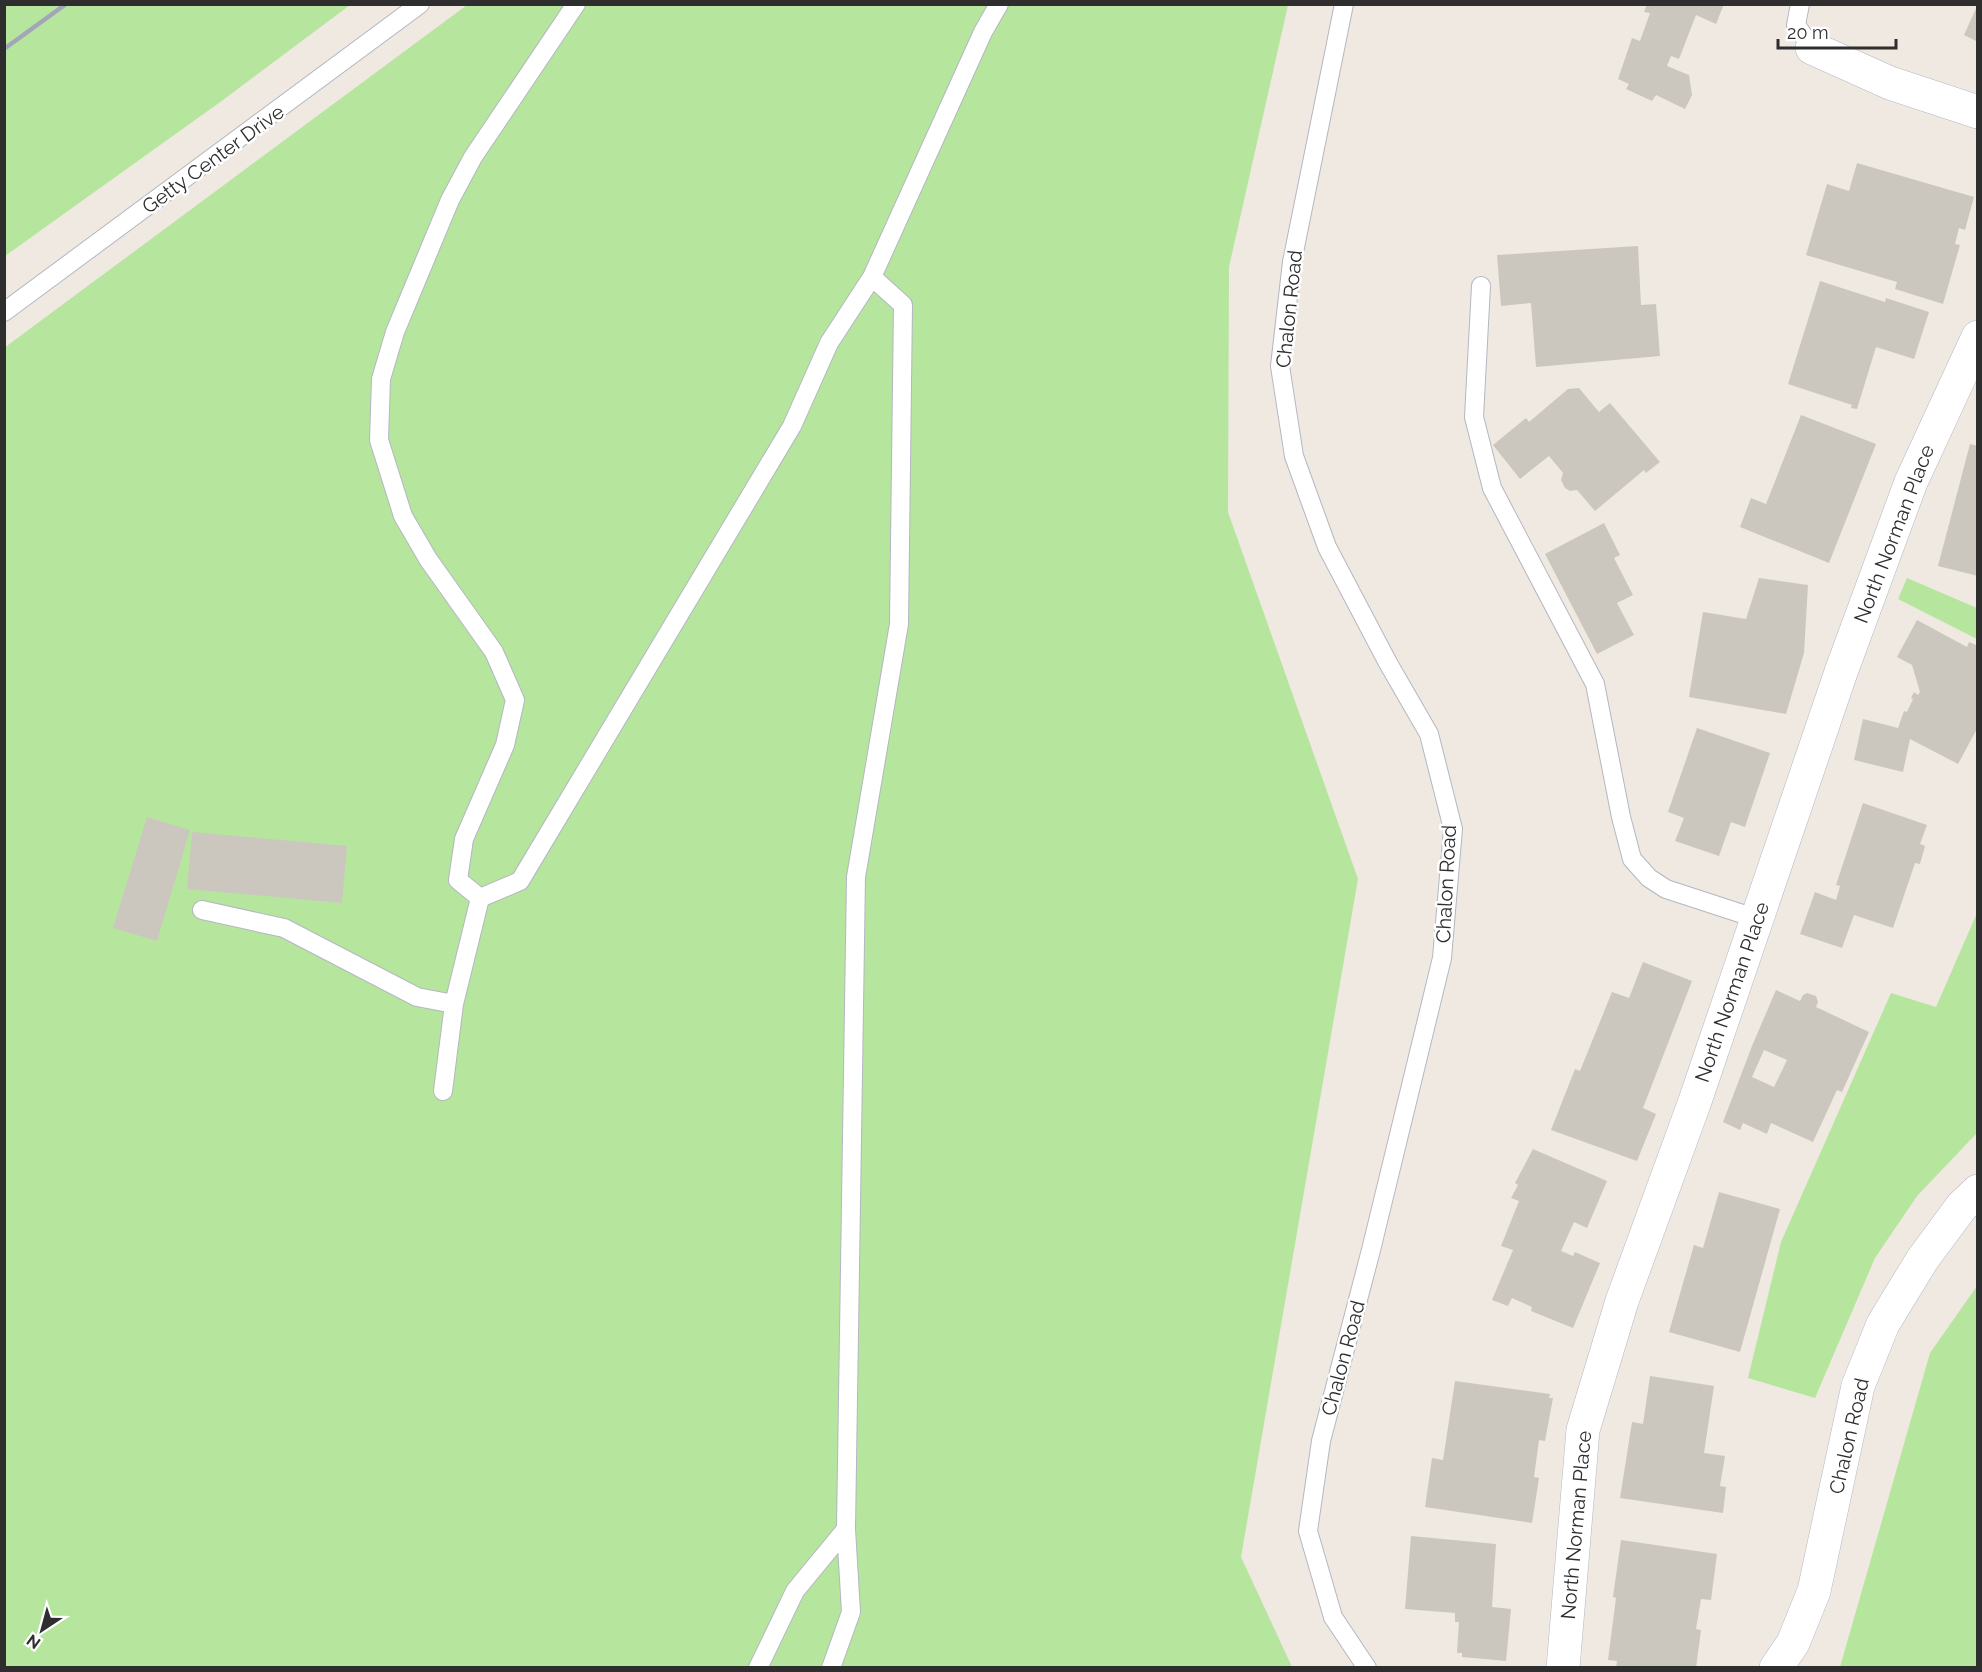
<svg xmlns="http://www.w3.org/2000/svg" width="1982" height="1672" font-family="Raleway,sans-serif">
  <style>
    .green { fill: #b6e59e }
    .building { fill: #cbc7bf; fill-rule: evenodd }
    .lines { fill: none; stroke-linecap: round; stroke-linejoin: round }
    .service-casing { stroke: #b4b7c1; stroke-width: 20 }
    .minor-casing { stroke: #b4b7c1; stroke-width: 34 }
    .service { stroke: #fff; stroke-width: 18 }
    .minor { stroke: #fff; stroke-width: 33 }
    .rail { stroke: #a3a6b8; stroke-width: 4.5 }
    .labels { text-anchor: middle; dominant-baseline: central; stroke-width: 5; stroke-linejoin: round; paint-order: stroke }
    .street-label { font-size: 20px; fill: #2e2e2e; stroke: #fff }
  </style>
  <rect width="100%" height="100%" fill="#efe9e1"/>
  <path class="green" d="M5 4H350V5L223 100 5 256Z
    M467 5H1288L1229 267 1228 512 1358 879 1241 1557 1292 1667H5L4 348Z
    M1907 578 1977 608V639L1898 599Z
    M1977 913V1133L1917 1196 1875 1258 1815 1398 1748 1378 1781 1242 1891 993 1936 1007Z
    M1977 1286V1667H1840L1930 1353Z"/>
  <path class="building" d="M1647 4H1724L1716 24 1696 15 1679 59 1671 56 1667 66 1689 75 1692 95 1685 109 1656 95 1652 101 1626 89 1629 84 1618 79 1632 38 1640 41 1650 13 1644 12Z
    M1978 4V42L1964 35Z
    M1857 163 1974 197 1965 230 1959 228 1955 244 1960 245 1943 304 1895 289 1897 282 1806 255 1827 184 1849 191Z
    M1638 246 1641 305 1656 304 1660 356 1536 367 1531 303 1501 306 1497 255Z
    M1820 281 1885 302 1886 298 1929 312 1914 359 1876 347 1857 409 1851 408 1852 405 1788 384Z
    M1579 388 1599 412 1610 403 1660 462 1646 473 1644 470 1595 511 1577 490 1570 491 1565 488 1561 480 1563 473 1549 456 1520 479 1493 445 1526 418 1529 422 1568 389Z
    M1801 415 1876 444 1829 563 1740 527 1751 498 1766 504Z
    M1970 444 1978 446V576L1938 566Z
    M1604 523 1620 555 1614 558 1633 595 1617 603 1634 635 1597 654 1545 554Z
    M1759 578 1808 585 1804 653 1786 714 1689 697 1703 612 1746 619Z
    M1917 620 1967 647 1969 642 1978 646V727L1958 764 1910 739 1903 772 1854 760 1863 719 1898 728 1904 711 1907 712 1913 699 1911 698 1914 692 1918 695 1920 692 1912 665 1897 657Z
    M1697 728 1770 753 1745 827 1731 822 1719 856 1675 841 1684 818 1668 812Z
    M1863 803 1927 825 1920 844 1925 846 1920 864 1915 863 1893 928 1854 915 1842 948 1800 934 1815 892 1836 900 1840 886 1836 885Z
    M147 817 190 830 157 941 113 928Z
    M192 832 347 846 342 903 187 889Z
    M1643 962 1692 981 1643 1108 1656 1114 1637 1161 1551 1130 1575 1069 1580 1071 1612 992 1629 998Z
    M1776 990 1800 1001 1803 995 1807 993 1816 996 1818 1002 1816 1007 1869 1032 1842 1092 1837 1090 1813 1142 1771 1123 1767 1134 1743 1123 1740 1130 1723 1122 1752 1046ZM1764 1050 1787 1060 1774 1087 1752 1077Z
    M1533 1149 1607 1181 1587 1228 1574 1222 1561 1251 1573 1256 1575 1252 1600 1263 1573 1328 1531 1311 1532 1307 1512 1298 1508 1306 1492 1300 1513 1250 1501 1246 1519 1201 1511 1198 1518 1185 1515 1183Z
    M1719 1192 1780 1209 1740 1352 1669 1332 1694 1245 1703 1248Z
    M1650 1376 1714 1386 1704 1453 1725 1456 1720 1486 1726 1487 1723 1513 1620 1498 1632 1422 1643 1424Z
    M1455 1381 1550 1394 1549 1398H1553L1545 1441 1539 1440 1534 1477 1539 1478 1532 1523 1425 1507 1432 1458 1443 1460Z
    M1411 1536 1496 1544 1492 1607 1511 1609 1506 1661 1462 1657V1653H1457L1459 1622H1455V1613L1405 1609Z
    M1621 1540 1717 1554 1711 1600 1701 1599 1696 1629 1701 1630 1696 1668H1616L1617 1661 1608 1660 1616 1598 1613 1597Z"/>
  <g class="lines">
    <defs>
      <path id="service" d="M576 4 473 157 450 200 395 332 381 379 379 440 403 516 428 559 494 652 515 700 505 745 464 839 458 880 480 898 520 881 792 426 829 343 872 277
        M1344 4 1292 262 1280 366 1294 456 1327 547 1388 663 1429 734 1453 829 1442 958 1371 1250 1321 1441 1308 1531 1333 1617 1367 1668
        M1800 4 1796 25 1812 48
        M1481 286 1474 417 1492 488 1595 684 1621 817 1632 859 1649 878 1666 889 1758 919
        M4 312 420 4
        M202 910 284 928 417 997 454 1004
        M443 1091 454 1004 480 898
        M758 1668 795 1591 846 1529
        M831 1668 851 1612 846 1529 856 877 899 624 903 305 872 277 983 32 999 4"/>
      <path id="minor" d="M1812 48 1890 83 1978 112
        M1563 1668 1583 1430 1622 1301 1694 1104 1841 672 1911 482 1978 337
        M1776 1668 1793 1643 1814 1591 1858 1386 1883 1324 1922 1260 1962 1206 1978 1191"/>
    </defs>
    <use href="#service" class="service-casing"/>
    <use href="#minor" class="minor-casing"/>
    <use href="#service" class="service"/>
    <use href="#minor" class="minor"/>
    <path class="rail" d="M4 49 66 4"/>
  </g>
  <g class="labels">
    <g class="street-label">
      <text transform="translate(213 159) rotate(-36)">Getty Center Drive</text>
      <text transform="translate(1289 309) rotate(-84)">Chalon Road</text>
      <text transform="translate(1894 534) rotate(-69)">North Norman Place</text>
      <text transform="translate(1446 884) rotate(-87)">Chalon Road</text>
      <text transform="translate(1732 992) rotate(-71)">North Norman Place</text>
      <text transform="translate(1343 1358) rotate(-75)">Chalon Road</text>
      <text transform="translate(1849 1436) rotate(-77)">Chalon Road</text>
      <text transform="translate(1576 1525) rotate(-85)">North Norman Place</text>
    </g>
  </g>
  <rect width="1982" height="1672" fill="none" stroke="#2e2e2e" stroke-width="12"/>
  <g transform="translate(42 1630) rotate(216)" stroke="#ffffff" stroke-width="4.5" paint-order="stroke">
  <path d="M0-4.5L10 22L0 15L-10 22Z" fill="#2e2e2e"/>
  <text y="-9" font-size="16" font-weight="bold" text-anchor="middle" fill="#2e2e2e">N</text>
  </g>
  <path d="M1778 39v9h118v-9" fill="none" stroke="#2e2e2e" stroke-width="3"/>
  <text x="1787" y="39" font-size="18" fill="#2e2e2e" stroke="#ffffff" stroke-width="4.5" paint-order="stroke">20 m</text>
</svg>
